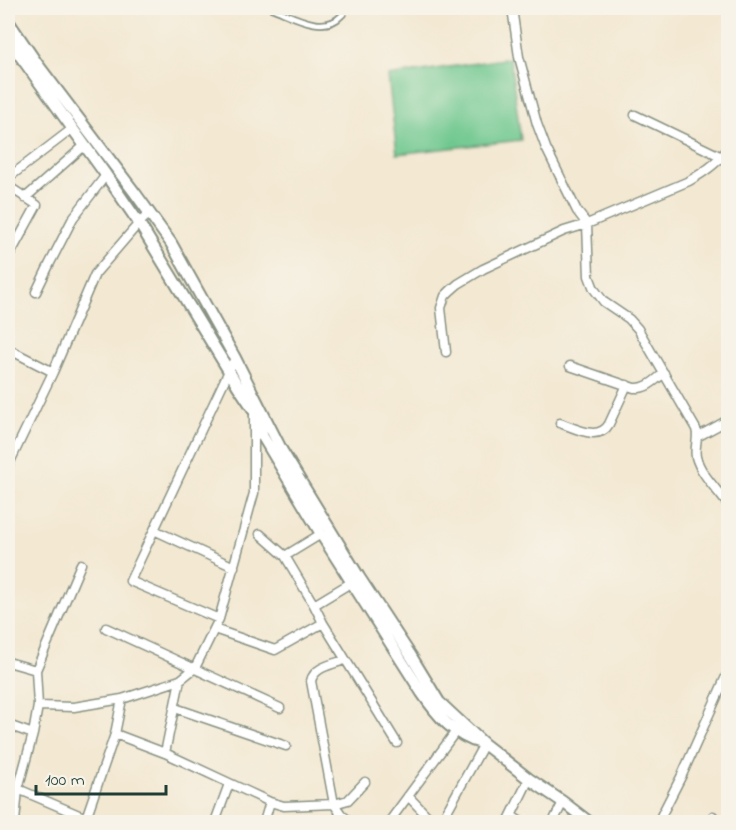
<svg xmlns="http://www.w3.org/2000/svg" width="736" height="830" font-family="'Indie Flower',sans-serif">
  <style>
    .green { fill: #6fc88f; stroke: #478262; stroke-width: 1.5 }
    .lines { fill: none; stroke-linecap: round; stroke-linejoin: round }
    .service-casing { stroke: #899283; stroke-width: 8 }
    .minor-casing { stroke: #899283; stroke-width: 11 }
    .tertiary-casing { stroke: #899283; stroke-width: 14 }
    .service { stroke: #fff; stroke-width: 4.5 }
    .minor { stroke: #fff; stroke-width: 8 }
    .tertiary { stroke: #fff; stroke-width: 10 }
  </style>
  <rect width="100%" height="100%" fill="#f7f3e8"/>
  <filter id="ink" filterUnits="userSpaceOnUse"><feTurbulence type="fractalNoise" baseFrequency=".0167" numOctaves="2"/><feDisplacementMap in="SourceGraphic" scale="12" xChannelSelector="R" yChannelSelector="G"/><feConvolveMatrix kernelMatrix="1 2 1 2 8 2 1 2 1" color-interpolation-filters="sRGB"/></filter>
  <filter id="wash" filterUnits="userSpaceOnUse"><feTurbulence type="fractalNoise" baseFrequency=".008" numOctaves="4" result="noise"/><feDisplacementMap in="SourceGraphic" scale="24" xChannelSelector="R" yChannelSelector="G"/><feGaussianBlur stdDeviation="1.35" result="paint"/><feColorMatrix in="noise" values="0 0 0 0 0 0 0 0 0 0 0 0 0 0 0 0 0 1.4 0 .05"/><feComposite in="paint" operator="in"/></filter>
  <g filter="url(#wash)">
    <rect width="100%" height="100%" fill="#f3e8d2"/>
    <path class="green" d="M510 58 521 140 397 154 388 76Z"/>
  </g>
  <g filter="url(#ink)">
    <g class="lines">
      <defs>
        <path id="service" d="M271 8C291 15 323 35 341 16 344 14 345 10 347 8"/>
        <path id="minor" d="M512 8 519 57 537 124 546 148 577 211 587 224 589 276 594 289 604 302 629 319 638 329 696 429C699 438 694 447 696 457 701 475 718 490 728 505
          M635 115 722 157H724
          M8 178 72 129
          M8 186 37 205 8 258
          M25 198 84 146
          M36 292 50 263 73 218 106 175
          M8 349 53 372
          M446 352 441 308 445 296 450 291 458 284 483 269 564 231 587 224 689 181C703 173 720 162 728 148
          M570 366 634 388C647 389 654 381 664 373
          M560 423C575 428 599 442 609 424L627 385
          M697 437 728 420
          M8 466 53 372 95 274 139 223 150 213
          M154 530 234 567
          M260 534 285 556 314 605 323 623 397 743
          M285 556 321 534
          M314 605 357 579
          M219 619 130 581 235 358
          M106 628 280 708
          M214 629 275 650 323 623
          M345 660C333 664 314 667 311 681L334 804 341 814 350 822
          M8 662 36 670
          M38 706 74 707 122 699 180 680 195 668 219 619 254 493V416
          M175 708 286 746
          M8 725 33 734 18 789 86 818 115 734 122 699
          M33 734 38 706 36 670 81 564
          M115 734 165 753 270 802 284 806 334 804 348 800 365 782
          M165 753 180 680
          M408 796 433 822
          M512 816 521 822
          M15 822 18 789
          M85 822 86 818 97 822
          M215 822 229 784
          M264 822 270 802
          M334 822 341 814
          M389 822 456 731
          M441 822 484 744
          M508 822 529 779
          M553 822 563 802
          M658 822 682 775 728 672
          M710 822 713 816"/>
        <path id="tertiary" d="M8 21 38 65 135 193 171 243 235 358 282 451 359 577 411 656 439 702 484 744 529 779 563 802 589 822
          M8 39 106 175 139 223 238 386 254 410 263 437 321 534 422 693C437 715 454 736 481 743"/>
      </defs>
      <use href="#service" class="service-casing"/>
      <use href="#minor" class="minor-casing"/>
      <use href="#tertiary" class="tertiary-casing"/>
      <use href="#service" class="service"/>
      <use href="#minor" class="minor"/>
      <use href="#tertiary" class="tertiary"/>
    </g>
  </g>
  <rect width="736" height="830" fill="none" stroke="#f7f3e8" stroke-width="30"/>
  <path d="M36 785v9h130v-9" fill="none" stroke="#1f3d34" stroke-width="3"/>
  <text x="45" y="785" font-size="18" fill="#1f3d34" stroke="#f7f3e8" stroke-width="4.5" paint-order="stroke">100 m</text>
</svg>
